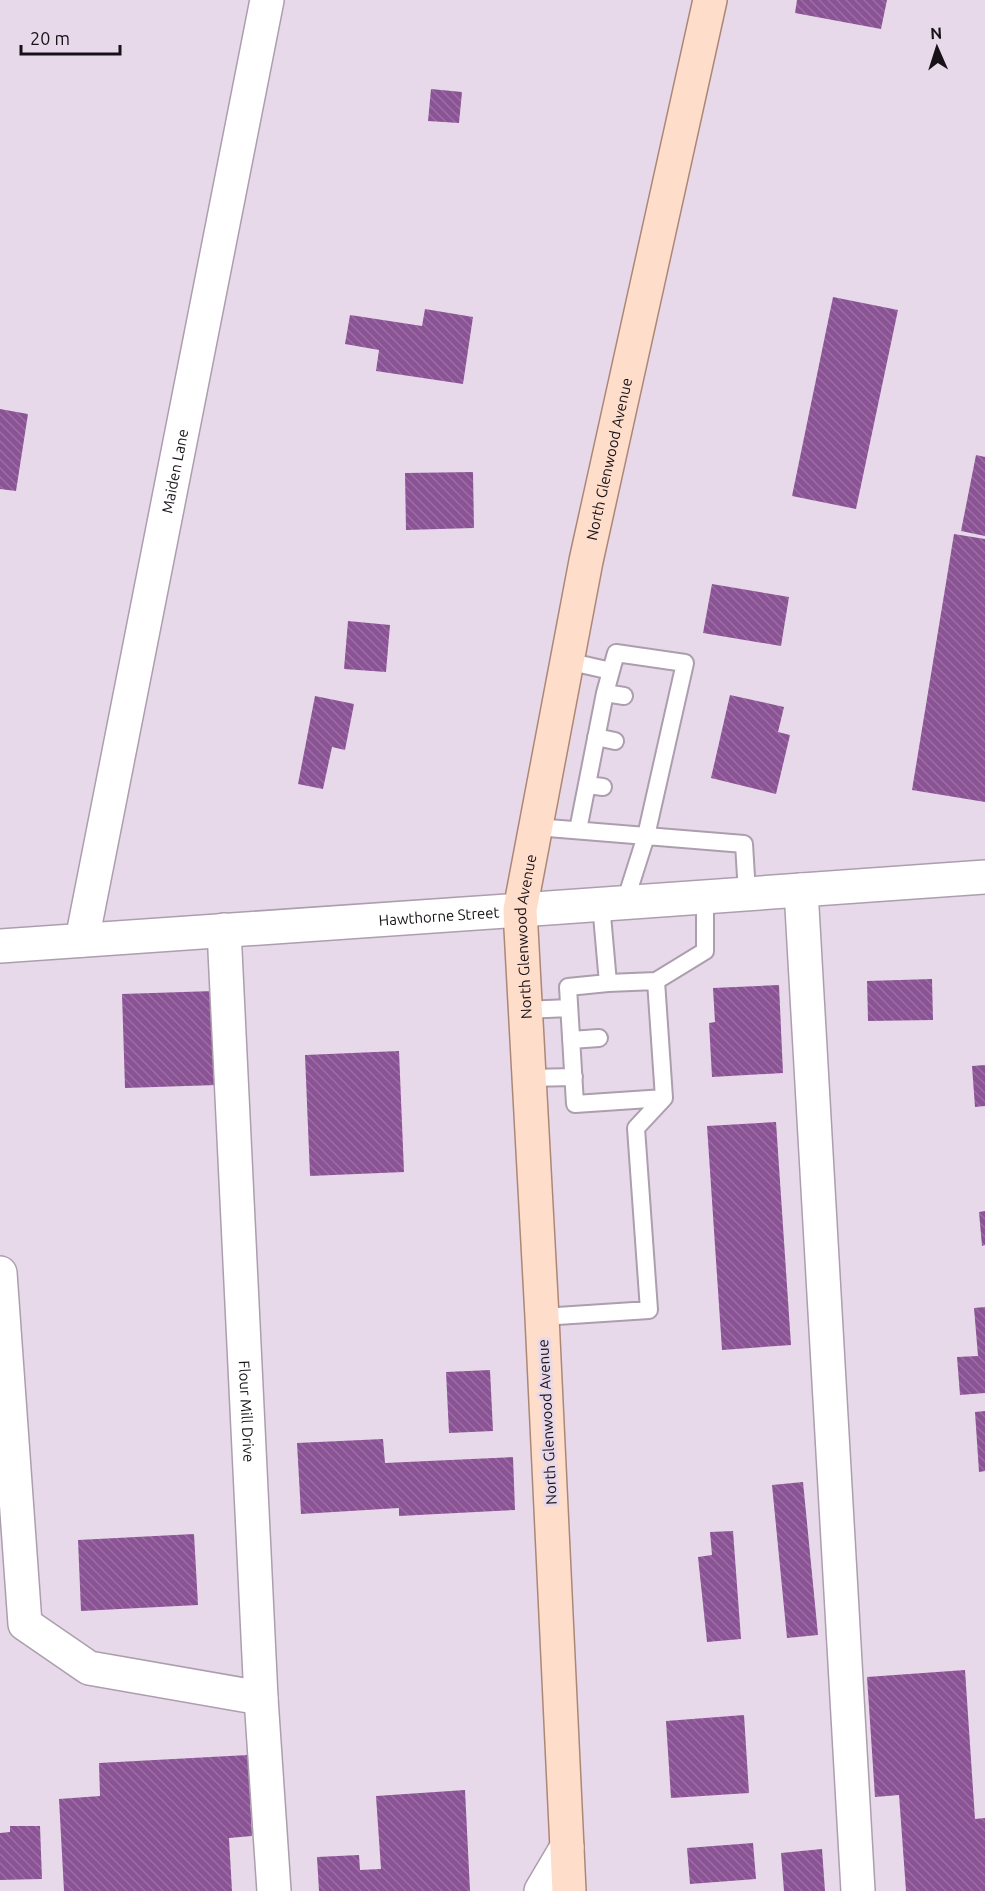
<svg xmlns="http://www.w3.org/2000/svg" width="985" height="1891" font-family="Ubuntu,sans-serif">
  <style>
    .building { fill: url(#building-back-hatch) }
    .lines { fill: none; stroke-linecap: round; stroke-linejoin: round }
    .lane-casing { stroke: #ac9eae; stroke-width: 20 }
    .street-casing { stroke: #ac9eae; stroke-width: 36 }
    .secondary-casing { stroke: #ac9eae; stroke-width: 36 }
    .primary-casing { stroke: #ac8776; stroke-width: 36 }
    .lane { stroke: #fff; stroke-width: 16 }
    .street { stroke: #fff; stroke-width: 33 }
    .secondary { stroke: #fff; stroke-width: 33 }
    .primary { stroke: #feddcb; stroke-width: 33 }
    .labels { text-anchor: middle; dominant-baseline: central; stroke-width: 6; stroke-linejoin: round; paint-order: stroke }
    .street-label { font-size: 15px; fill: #171218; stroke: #e8d9ea }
  </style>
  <defs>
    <pattern id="building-back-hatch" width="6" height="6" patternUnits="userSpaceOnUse" patternTransform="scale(1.5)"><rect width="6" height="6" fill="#8b5395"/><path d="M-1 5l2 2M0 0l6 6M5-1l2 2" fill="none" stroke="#9971a0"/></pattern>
  </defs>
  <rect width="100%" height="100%" fill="#e8d9ea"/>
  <path class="building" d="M797 0H887L881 29 795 13Z
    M431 89 462 92 459 123 428 121Z
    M833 297 898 310 856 509 792 496Z
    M425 309 473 317 463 384 376 371 379 350 345 344 350 315 422 326Z
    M0 409 28 414 16 491 0 489Z
    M976 455 985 457V536L961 531Z
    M473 472 474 528 406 530 405 473Z
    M954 534 985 539V802L912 790Z
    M712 584 789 597 781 646 703 633Z
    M348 621 390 625 386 672 344 669Z
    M730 695 784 707 778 732 790 735 776 794 711 778Z
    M315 696 354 704 345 750 332 747 323 789 298 784Z
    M932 979 933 1020 868 1021 867 981Z
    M779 985 783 1073 712 1077 709 1023 715 1022 713 988Z
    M214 991 217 1085 125 1088 122 994Z
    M399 1051 404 1172 310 1176 305 1055Z
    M985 1065V1106L975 1107 972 1066Z
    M776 1122 791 1345 722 1350 707 1126Z
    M985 1211V1245L982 1246 979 1212Z
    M985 1307V1393L960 1395 957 1357 978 1356 974 1308Z
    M490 1370 493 1431 449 1433 446 1372Z
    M985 1411V1471L979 1472 975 1412Z
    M383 1439 385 1463 513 1457 515 1510 399 1516V1508L301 1514 297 1443Z
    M803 1482 818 1635 787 1638 772 1485Z
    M733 1531 741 1639 707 1642 698 1557 712 1555 710 1532Z
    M194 1534 198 1605 81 1611 78 1540Z
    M965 1670 975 1819 985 1818V1891H906L899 1795 875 1797 867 1677Z
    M744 1715 749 1793 671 1798 666 1721Z
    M248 1755 252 1836 229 1838 232 1891H64L59 1799 100 1796 99 1763Z
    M465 1790 470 1891H319L317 1857 359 1855 360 1870 381 1869 376 1796Z
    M10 1826H40L42 1879 0 1880V1833L10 1832Z
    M753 1843 756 1879 690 1884 687 1848Z
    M822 1849 825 1891H784L781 1853Z"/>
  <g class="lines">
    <defs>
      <path id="lane" d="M567 661 611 671
        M605 693 624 696
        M596 737 615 741
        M587 785 603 787
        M536 827 744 844 747 893
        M578 830 605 693 616 653 685 663 646 836 625 902
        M601 904 608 983 568 987 575 1104 664 1098 656 981 608 983
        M656 981 705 951V897
        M525 1010 569 1008
        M571 1040 599 1038
        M528 1078 574 1077
        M542 1317 649 1310 636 1128 664 1098"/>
      <g id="street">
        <path d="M801 890 858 1891"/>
        <path id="s1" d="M224 930 261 1698 274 1891"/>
        <path id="s2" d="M82 940 267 0"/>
        <path id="s3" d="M0 946 520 910"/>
        <path d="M0 1273 25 1624 89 1668 261 1698"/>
        <path d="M541 1891 567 1847"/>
      </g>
      <path id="secondary" d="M520 910 985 877"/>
      <g id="primary">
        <path id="s4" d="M569 1891 542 1317 520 910 586 561 710 0"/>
      </g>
    </defs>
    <use href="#lane" class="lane-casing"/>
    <use href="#street" class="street-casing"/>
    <use href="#secondary" class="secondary-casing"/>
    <use href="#primary" class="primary-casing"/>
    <use href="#lane" class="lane"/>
    <use href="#street" class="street"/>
    <use href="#secondary" class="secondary"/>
    <use href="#primary" class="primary"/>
  </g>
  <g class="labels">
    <g class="street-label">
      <text stroke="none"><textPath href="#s4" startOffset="1442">North Glenwood Avenue</textPath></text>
      <text stroke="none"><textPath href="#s2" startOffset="478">Maiden Lane</textPath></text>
      <text stroke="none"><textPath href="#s3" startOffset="440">Hawthorne Street</textPath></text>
      <text stroke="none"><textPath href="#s4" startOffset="956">North Glenwood Avenue</textPath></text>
      <text stroke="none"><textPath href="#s1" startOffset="482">Flour Mill Drive</textPath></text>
      <text transform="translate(547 1422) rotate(-93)">North Glenwood Avenue</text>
    </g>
  </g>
  <g transform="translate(937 48) rotate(357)" stroke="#e8d9ea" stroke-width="4.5" paint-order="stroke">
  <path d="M0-4.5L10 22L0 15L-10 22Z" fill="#171218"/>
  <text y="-9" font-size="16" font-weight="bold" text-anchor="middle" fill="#171218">N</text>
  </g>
  <path d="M21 45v9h99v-9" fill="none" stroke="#171218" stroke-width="3"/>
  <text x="30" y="45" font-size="18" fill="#171218" stroke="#e8d9ea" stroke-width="4.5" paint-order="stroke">20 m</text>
</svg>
